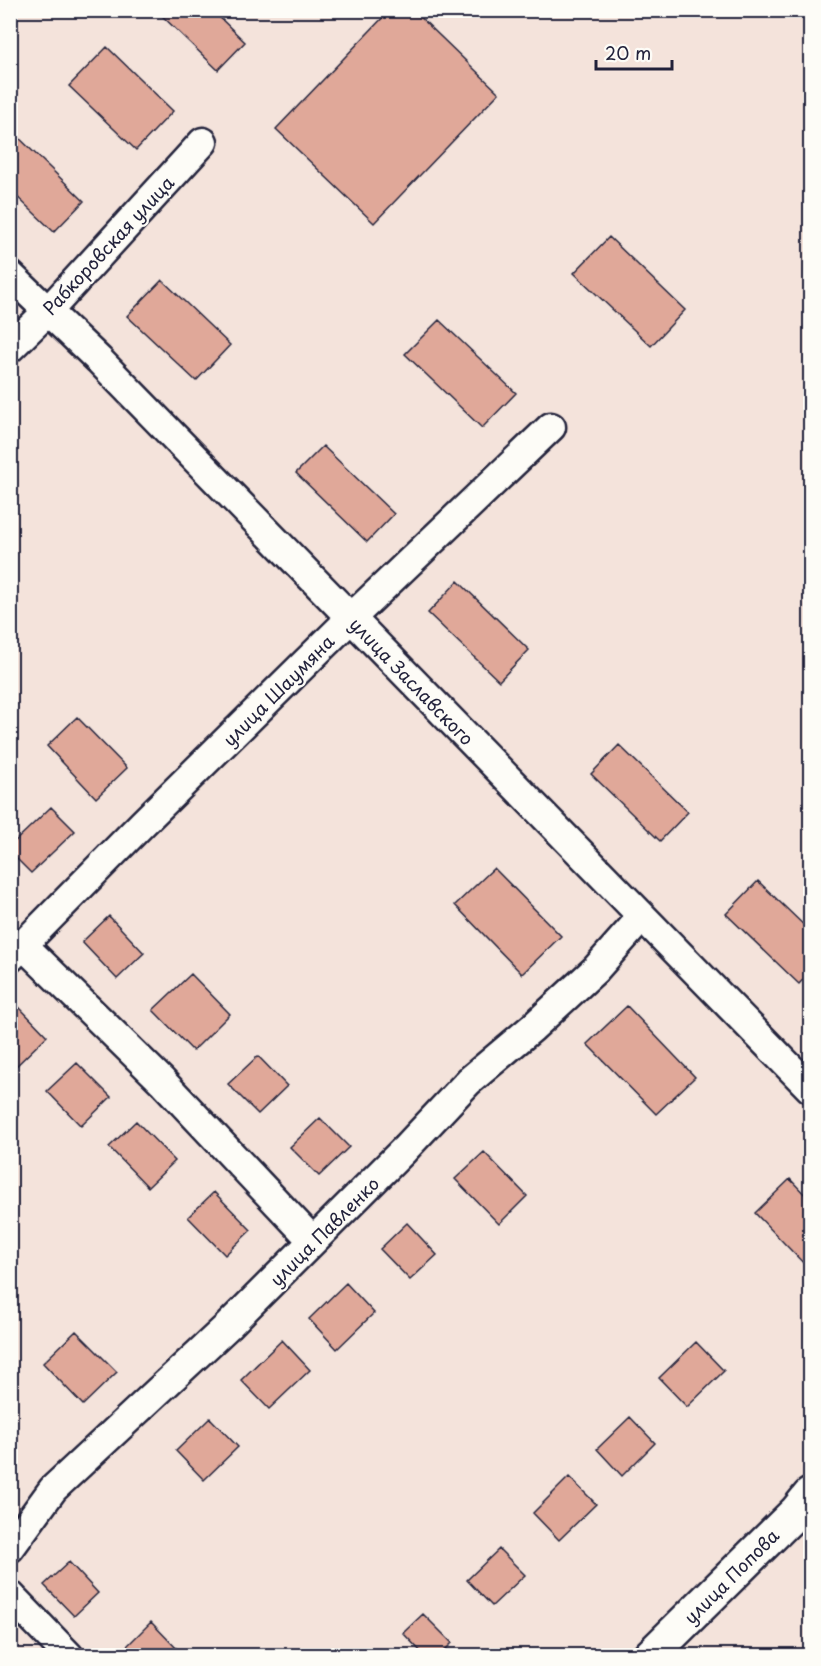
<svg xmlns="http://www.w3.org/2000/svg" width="821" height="1666" font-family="'Playpen Sans',sans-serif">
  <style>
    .building { fill: #e0a899; stroke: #22223b; stroke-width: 1.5 }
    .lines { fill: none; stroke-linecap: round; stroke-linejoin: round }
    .minor-casing { stroke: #22223b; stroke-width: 33 }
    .secondary-casing { stroke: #22223b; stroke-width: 38 }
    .minor { stroke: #fdfcf7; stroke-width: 28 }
    .secondary { stroke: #fdfcf7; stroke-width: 33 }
    .rail-casing { stroke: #22223b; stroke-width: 7 }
    .rail { stroke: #fdfcf7; stroke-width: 4.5; stroke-dasharray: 14; stroke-linecap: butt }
    .labels { text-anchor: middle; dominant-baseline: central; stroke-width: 4.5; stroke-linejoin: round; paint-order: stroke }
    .street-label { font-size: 18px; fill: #22223b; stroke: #fdfcf7 }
  </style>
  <rect width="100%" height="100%" fill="#f4e3db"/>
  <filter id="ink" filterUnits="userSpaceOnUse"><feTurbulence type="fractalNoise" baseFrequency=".0167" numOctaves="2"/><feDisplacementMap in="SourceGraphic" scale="12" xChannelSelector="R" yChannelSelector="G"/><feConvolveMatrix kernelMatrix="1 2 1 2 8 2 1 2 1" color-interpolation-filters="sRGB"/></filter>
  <g filter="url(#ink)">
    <path class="building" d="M156 10H212L245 42 218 70Z
      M390 10H413L499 93 374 223 276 129Z
      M107 47 173 111 136 150 69 86Z
      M13 132 84 201 54 232 10 190V134Z
      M609 237 685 310 651 346 574 273Z
      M162 280 230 345 196 381 127 316Z
      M439 320 516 393 482 428 405 354Z
      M323 446 394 514 367 542 296 473Z
      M458 581 529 650 499 681 428 613Z
      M77 717 127 768 96 798 47 746Z
      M619 745 688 812 660 841 591 774Z
      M51 807 75 831 31 873 10 852V846Z
      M494 868 561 936 522 974 455 905Z
      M758 881 810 931V972L799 984 726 914Z
      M109 916 144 953 117 979 82 942Z
      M191 974 230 1014 193 1051 153 1010Z
      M627 1006 695 1077 656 1114 587 1044Z
      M19 1007 47 1036 10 1072V1016Z
      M258 1056 287 1086 258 1114 228 1084Z
      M77 1063 111 1097 81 1126 47 1091Z
      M320 1118 349 1147 319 1176 290 1147Z
      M136 1121 175 1161 148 1187 109 1147Z
      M484 1152 527 1196 499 1224 455 1179Z
      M790 1179 810 1200V1270L755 1213Z
      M214 1192 251 1230 225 1255 188 1217Z
      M407 1223 437 1255 410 1280 380 1249Z
      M346 1283 374 1313 337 1349 309 1319Z
      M76 1331 117 1372 83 1405 43 1363Z
      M282 1340 310 1370 269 1409 241 1380Z
      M696 1342 724 1371 687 1407 659 1378Z
      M630 1417 655 1443 622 1476 597 1449Z
      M210 1418 238 1447 204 1480 176 1451Z
      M569 1477 596 1504 559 1540 533 1513Z
      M499 1549 525 1575 492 1606 467 1580Z
      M69 1562 98 1593 74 1616 44 1585Z
      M423 1614 452 1643 439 1656H425L403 1633Z
      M151 1622 180 1652 176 1656H122L120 1653Z"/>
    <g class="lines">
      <defs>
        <path id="minor" d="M10 275 99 360 810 1088
          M10 348 48 311 203 142
          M23 945 162 1081 313 1241
          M10 958 143 823 351 618 551 427
          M10 1548 53 1489 229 1325 404 1150 469 1081 532 1028 595 970 642 917
          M10 1595 69 1656"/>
        <path id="secondary" d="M650 1656 797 1511 810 1495"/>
      </defs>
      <use href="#minor" class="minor-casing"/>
      <use href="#secondary" class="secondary-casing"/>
      <use href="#minor" class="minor"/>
      <use href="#secondary" class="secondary"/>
      <defs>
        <path id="rail" d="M800 1656 810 1646"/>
      </defs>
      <use href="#rail" class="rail-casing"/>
      <use href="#rail" class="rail"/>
    </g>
  </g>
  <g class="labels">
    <g class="street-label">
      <text transform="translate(108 245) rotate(-47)">Рабкоровская улица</text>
      <text transform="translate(412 681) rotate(46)">улица Заславского</text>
      <text transform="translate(278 690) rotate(-45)">улица Шаумяна</text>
      <text transform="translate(324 1231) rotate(-45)">улица Павленко</text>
      <text transform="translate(731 1576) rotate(-45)">улица Попова</text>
    </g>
  </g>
  <rect width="821" height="1666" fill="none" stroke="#fdfcf7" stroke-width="36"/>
  <rect x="18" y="18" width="785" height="1630" fill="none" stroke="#22223b" stroke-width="2" filter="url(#ink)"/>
  <path d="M596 60v9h76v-9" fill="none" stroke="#22223b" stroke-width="3"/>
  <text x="605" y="60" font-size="18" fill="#22223b" stroke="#fdfcf7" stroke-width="4.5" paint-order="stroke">20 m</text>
</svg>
